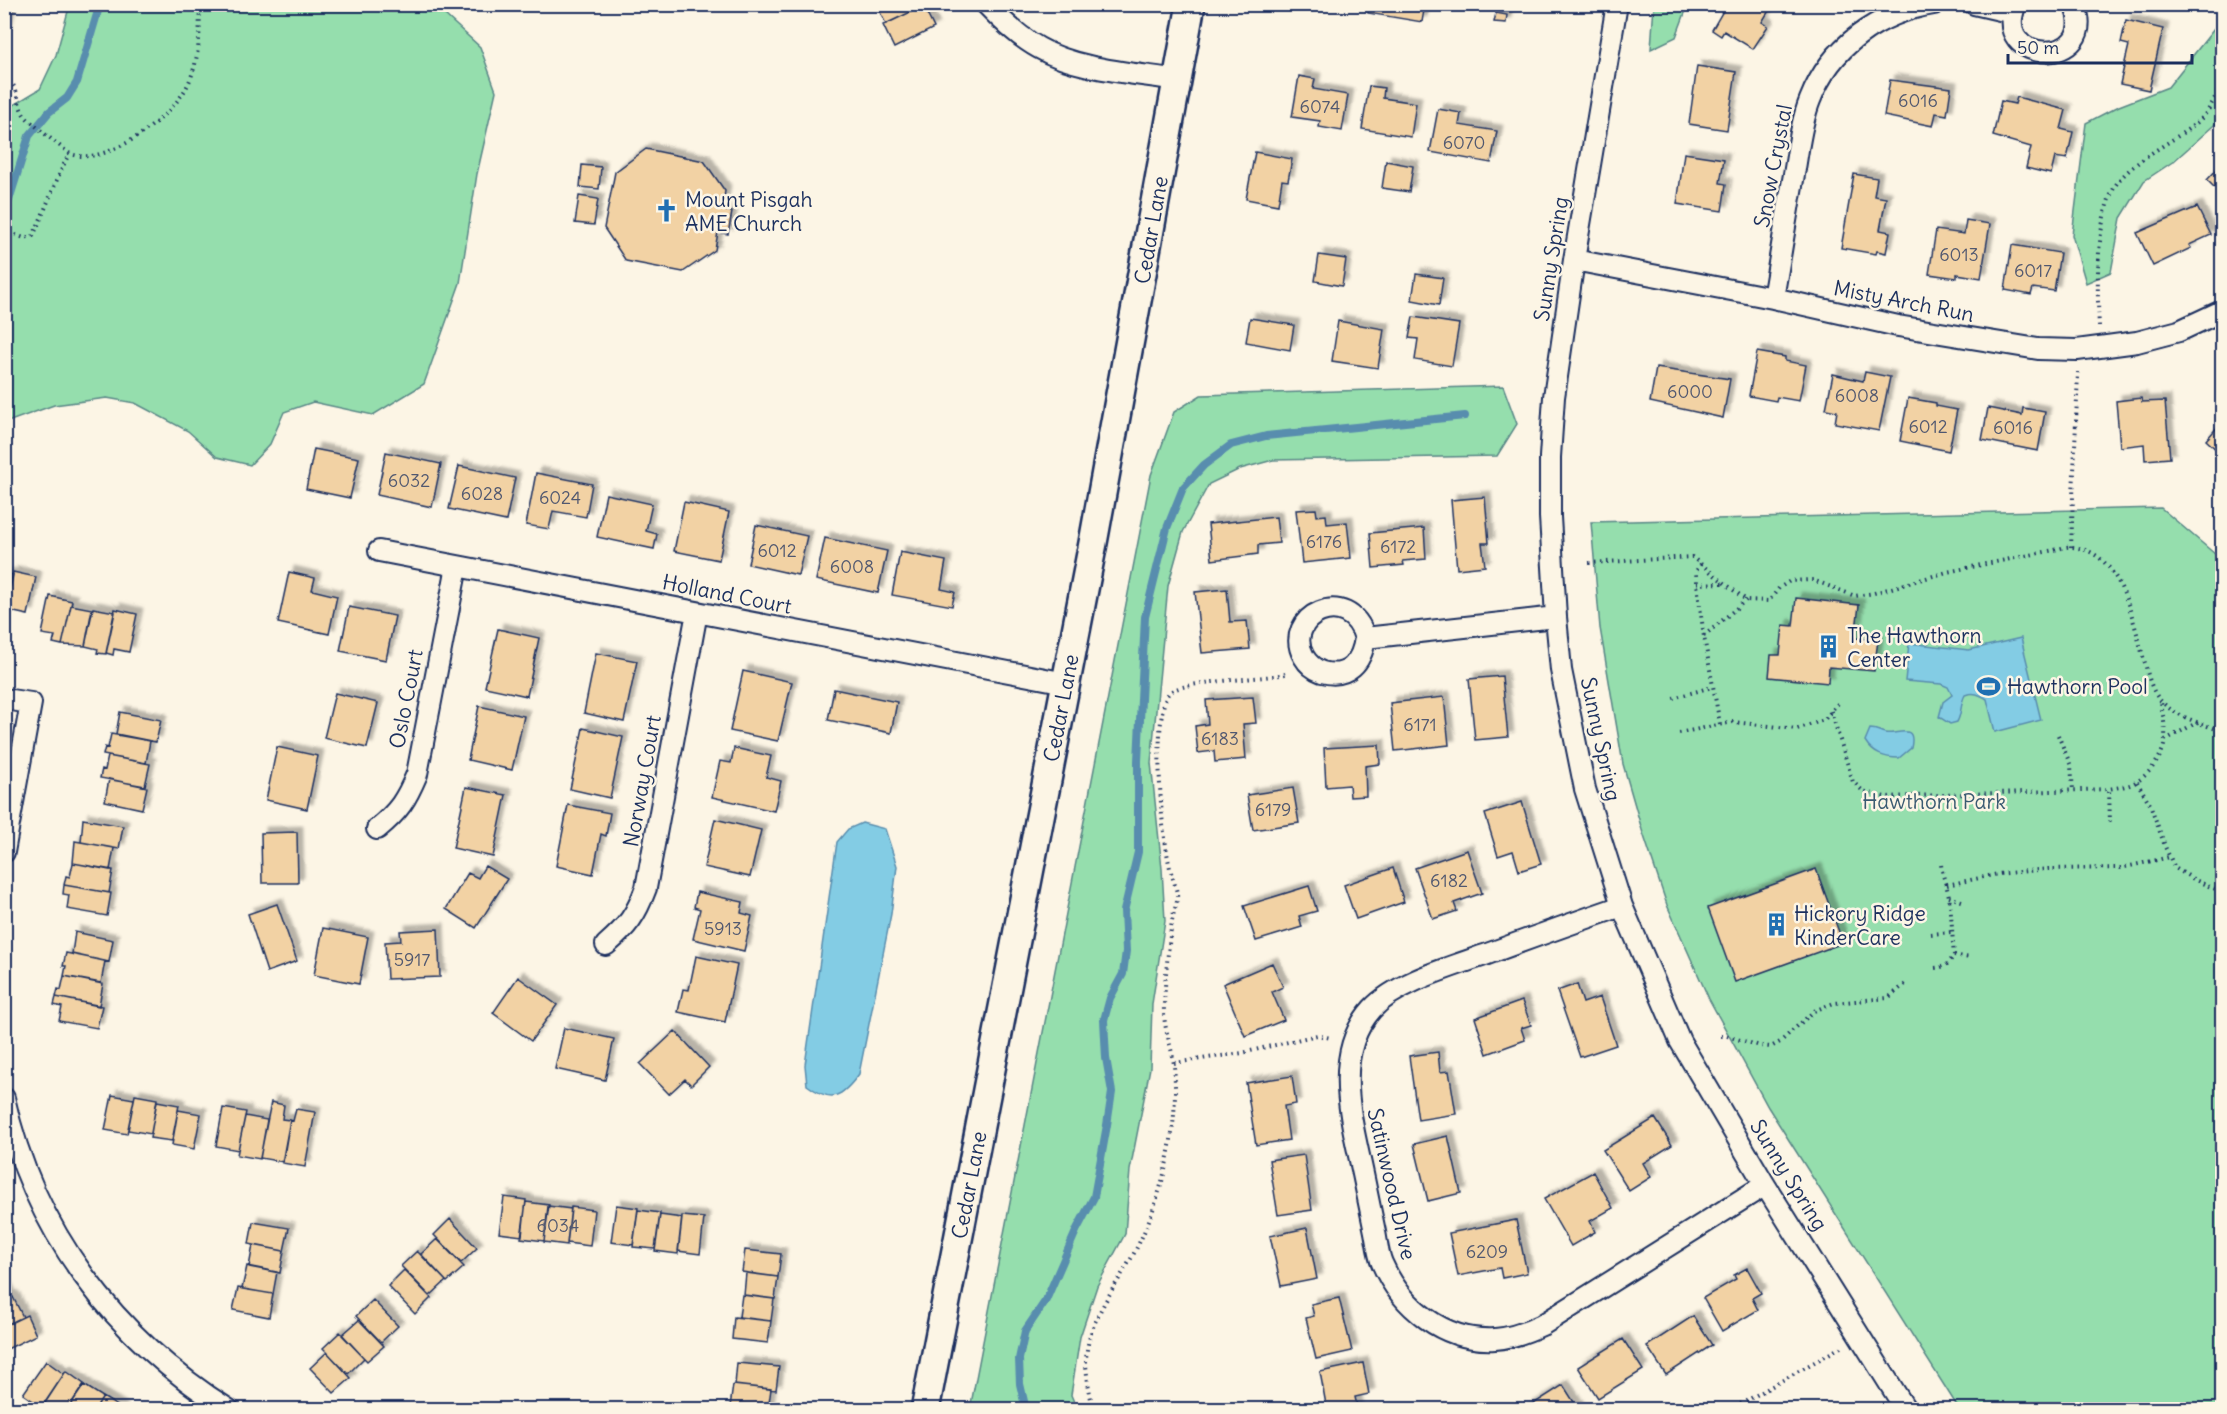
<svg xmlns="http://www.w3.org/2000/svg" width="2227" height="1414" font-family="Delius,sans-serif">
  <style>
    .green { fill: #95dead; stroke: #588686; stroke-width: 1.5 }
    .water { fill: #83cce4; stroke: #598dae; stroke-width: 1.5 }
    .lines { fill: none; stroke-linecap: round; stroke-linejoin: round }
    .stream { stroke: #598dae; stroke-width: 8 }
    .building { fill: #f2d2a4; stroke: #1b2f5e; stroke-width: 1.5; filter: url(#shadow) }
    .minor-casing { stroke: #1b2f5e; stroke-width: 24 }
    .secondary-casing { stroke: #1b2f5e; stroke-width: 32 }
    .path { stroke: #1b2f5e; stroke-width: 4; stroke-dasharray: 1.5 4.5; stroke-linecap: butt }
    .minor { stroke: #fcf5e5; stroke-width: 20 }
    .secondary { stroke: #fcf5e5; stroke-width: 27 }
    .labels { text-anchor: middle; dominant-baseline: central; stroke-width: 5; stroke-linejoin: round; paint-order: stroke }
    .number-label { font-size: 18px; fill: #515870 }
    .street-label { font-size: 21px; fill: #1b2f5e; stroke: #fcf5e5 }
    .poi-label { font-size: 21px; fill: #1b2f5e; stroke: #fcf5e5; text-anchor: start }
    .park-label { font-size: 21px; fill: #3a5b72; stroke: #fcf5e5 }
  </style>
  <defs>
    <filter id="shadow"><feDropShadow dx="5.5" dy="-5.5" stdDeviation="1.5" flood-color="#0004"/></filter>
  </defs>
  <rect width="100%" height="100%" fill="#fcf5e5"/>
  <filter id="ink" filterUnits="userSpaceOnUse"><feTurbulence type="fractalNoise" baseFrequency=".0167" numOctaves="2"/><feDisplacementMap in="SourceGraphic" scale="12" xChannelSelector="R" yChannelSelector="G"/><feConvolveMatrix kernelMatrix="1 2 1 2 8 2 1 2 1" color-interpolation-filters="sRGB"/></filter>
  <g filter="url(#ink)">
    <path class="green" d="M70 4 429 5 444 14 480 47 496 91 477 174 460 283 424 384 373 415 313 402 284 412 270 444 250 465 217 457 188 431 135 403 107 398 54 405 5 423V110L40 89 56 55Z
      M1654 5H1688L1676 37 1651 49Z
      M2222 19V118L2174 161 2144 181 2121 218 2111 272 2086 283 2072 235 2086 123 2119 106 2168 87Z
      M1503 386 1517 424 1497 456 1273 460 1240 469 1209 484 1183 532 1168 586 1151 763 1162 869 1165 921 1152 1004 1150 1068 1130 1170 1125 1234 1097 1286 1080 1337 1071 1395 1077 1409H970L1151 475 1174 412 1201 395Z
      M2161 508 2222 560V1409H1959L1768 1107 1709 999 1667 905 1642 830 1623 764 1600 628 1591 522Z"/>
    <path class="water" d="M2021 638 2041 720 1995 732 1987 699C1979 694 1974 692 1965 695 1960 704 1962 714 1957 722L1950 724 1939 717 1943 702 1952 695 1948 687 1941 684 1905 681 1909 643 1969 650Z
      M1870 729C1877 729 1878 731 1885 733 1896 736 1917 721 1911 748L1899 758C1884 758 1873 754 1865 741Z
      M862 823 885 829 897 866 891 914 859 1074C842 1097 832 1104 807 1085L805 1065 837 842 848 829Z"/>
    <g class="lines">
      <path class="stream" d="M4 216 29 136 49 112 67 98 77 82 100 4
        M1026 1410 1020 1384 1019 1359 1025 1331 1046 1300 1077 1229 1094 1197 1107 1125 1112 1092 1106 1058 1104 1020 1110 998 1123 974 1126 951 1124 911 1138 852V761L1145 617 1167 528 1183 488 1204 465 1231 445 1266 436 1465 416"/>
    </g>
    <path class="building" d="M4 4H12L6 31H4Z
      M876 4H925V5L886 24Z
      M1369 4H1425L1422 22 1368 13Z
      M1727 4H1773L1762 22 1768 26 1753 49 1724 31 1721 36 1712 30Z
      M923 6 934 28 894 48 883 25Z
      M1496 13 1507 15 1506 23 1494 22Z
      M2126 20 2163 29 2149 90 2120 84 2129 45 2121 43Z
      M1697 66 1736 72 1727 130 1689 124Z
      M1299 76 1315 79 1313 89 1348 95 1342 131 1319 127 1320 121 1292 117Z
      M1890 80 1951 88 1947 115 1936 113 1933 126 1884 116Z
      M1369 86 1384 88 1383 98 1416 103 1411 137 1362 129Z
      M2017 97 2066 110 2061 129 2073 132 2067 159 2055 157 2051 174 2026 168 2031 147 1993 136 2001 101 2015 104Z
      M1438 109 1461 113 1459 125 1497 131 1491 163 1430 152Z
      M646 149 704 161 725 191 722 210 732 212 728 234 718 232 715 250 683 272 626 261 604 228 615 172Z
      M1255 152 1292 159 1288 181 1282 180 1278 205 1246 199Z
      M1684 153 1724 159 1720 183 1726 184 1722 211 1677 204Z
      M1386 161 1413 166 1409 192 1382 188Z
      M2222 164V195L2207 180Z
      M582 165 601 167 599 189 580 187Z
      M1854 174 1877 178 1874 196 1886 198 1880 230 1890 232 1886 253 1877 251 1876 254 1841 248Z
      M579 196 598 199 594 225 575 223Z
      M2197 207 2211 235 2189 245 2191 248 2153 266 2137 233Z
      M1966 220 1990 224 1981 278 1957 274V278L1929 274 1936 230 1964 234Z
      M2012 245 2060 253 2054 291 2033 288 2031 295 2005 290Z
      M1319 255 1346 259 1342 286 1315 281Z
      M1416 274 1443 278 1439 305 1412 300Z
      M1413 317 1459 324 1452 366 1415 360 1418 339 1409 338Z
      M1250 318 1294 325 1290 350 1246 342Z
      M1338 321 1384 329 1378 368 1332 361Z
      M1757 352 1785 357V361L1806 365 1799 401 1777 397 1776 401 1749 396Z
      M1656 368 1730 379 1723 418 1650 402Z
      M1865 372 1890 377 1879 431 1835 423 1837 411 1826 409 1833 374 1863 381Z
      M1908 398 1936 403V406L1957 410 1949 451 1900 441Z
      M2141 398 2142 402 2165 401 2170 458 2145 460 2144 444 2120 447 2116 401Z
      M1988 408 2022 415 2023 408 2045 412 2038 451 1982 440Z
      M2222 422V455L2206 440Z
      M314 449 359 458 350 498 306 489Z
      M386 452 441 464 432 507 377 495Z
      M459 466 515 478 506 521 449 509Z
      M536 473 592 484 586 517 553 511 549 529 526 525Z
      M606 494 652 504 646 531 657 534 654 549 597 537Z
      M1485 497 1489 543H1482L1485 566 1457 569 1451 500Z
      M684 502 729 512 719 560 674 551Z
      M1316 509 1317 516 1326 515 1327 524 1347 522 1351 558 1302 563 1296 510Z
      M1276 517 1279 543 1258 545V554L1212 560 1208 524Z
      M756 525 807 536 798 575 748 564Z
      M1424 528 1426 559 1403 561 1404 565 1373 568 1370 533Z
      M825 538 887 551 878 593 816 580Z
      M900 552 946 561 941 589 955 592 952 606 892 595Z
      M13 572 36 577 28 615 5 610Z
      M289 572 315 578 312 590 337 596 329 634 278 623Z
      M4 574 13 575 5 612H4Z
      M1227 589 1230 622 1247 621 1250 649 1202 653 1195 592Z
      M50 596 72 601 62 645 53 643 55 636 42 634Z
      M1796 598 1859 605 1855 638 1878 640 1874 671 1829 667 1828 683 1769 677 1771 655H1780L1783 625 1793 626Z
      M71 605 92 609 85 646 62 645Z
      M349 607 395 616 386 660 340 651Z
      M93 608 115 612 106 654 97 653 98 649 85 646Z
      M115 609 137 614 129 652 114 649 113 655 106 653Z
      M498 629 539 638 527 696 485 687Z
      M596 653 637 661 624 722 584 713Z
      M743 671 792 682 778 741 730 731Z
      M1502 676 1508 737 1475 740 1469 679Z
      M834 689 897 702 891 733 828 720Z
      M335 693 378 703 367 748 324 738Z
      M1253 697 1256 723 1243 724 1246 759 1215 762 1214 751 1198 753 1195 726 1208 724 1206 700Z
      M1444 697 1449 745 1395 751 1390 703Z
      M479 706 524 716 512 770 468 760Z
      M120 712 161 720 156 742 116 734Z
      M583 728 623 737 610 798 570 789Z
      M111 734 150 741 146 763 103 755 105 747 108 748Z
      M1379 745 1380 764 1365 766 1366 796 1350 797 1349 785 1326 787 1324 748Z
      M277 747 318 756 307 809 266 800Z
      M734 748 771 756 766 777 781 781 774 811 712 797 720 761 731 763Z
      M108 756 150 764 145 786 100 778 102 769 105 770Z
      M109 779 147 787 142 809 105 801Z
      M466 787 506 795 493 857 453 848Z
      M1293 788 1299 823 1253 830 1247 795Z
      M1522 802 1541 864 1519 871 1513 851 1498 856 1485 814Z
      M568 805 610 813 606 836 601 834 593 874 556 866Z
      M83 819 123 826 119 849 81 842Z
      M715 819 761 830 750 877 704 867Z
      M297 832 298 883H262L261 833Z
      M75 841 114 848 110 870 73 863Z
      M1467 850 1482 893 1454 903 1457 911 1433 919 1415 868Z
      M73 863 113 870 109 893 64 885 66 876 70 877Z
      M485 866 507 879 476 928 446 909 468 873 478 878Z
      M1393 868 1404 902 1356 919 1344 885Z
      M1816 869 1843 943 1735 982 1708 908Z
      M64 885 111 893 107 916 67 909 69 895 63 894Z
      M1309 886 1317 911 1299 916 1302 927 1256 941 1244 906Z
      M697 892 743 902 741 913 752 916 744 951 693 939 700 909 694 907Z
      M277 904 297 961 267 972 248 914Z
      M323 928 368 937 359 984 314 975Z
      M438 929 440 977 387 979 385 942 401 941 400 931Z
      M75 932 113 940 109 962 72 954Z
      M66 953 105 961 101 983 64 976 66 966H63Z
      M696 956 737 965 725 1022 678 1012 683 989 689 990Z
      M1272 963 1283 987 1272 992 1284 1020 1245 1036 1223 984Z
      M64 976 103 984 99 1006 56 997 58 989 61 990Z
      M518 977 557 1005 531 1041 493 1013Z
      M1577 984 1583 1003 1600 997 1616 1045 1580 1057 1557 991Z
      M56 997 102 1006 97 1028 59 1021 62 1007 54 1005Z
      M1522 1001 1531 1025 1521 1028 1525 1040 1487 1054 1475 1018Z
      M564 1028 614 1039 605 1080 555 1069Z
      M675 1031 709 1067 691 1085 685 1079 669 1094 640 1064Z
      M1438 1052 1440 1072 1449 1071 1456 1114 1418 1120 1409 1056Z
      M1292 1076 1296 1104 1284 1106 1289 1140 1256 1145 1246 1083Z
      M112 1095 134 1099 127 1134 105 1130Z
      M135 1095 157 1099 151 1134 128 1130Z
      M157 1101 179 1105 172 1141 150 1138Z
      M271 1102 284 1105 282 1119 290 1120 283 1162 260 1158Z
      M223 1108 246 1112 238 1150 216 1146Z
      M296 1109 315 1112 305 1167 282 1163 290 1120 293 1121Z
      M178 1110 201 1114 194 1149 172 1145Z
      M245 1116 267 1120 260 1159 237 1155Z
      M1655 1118 1672 1145 1643 1163 1651 1177 1629 1191 1603 1150Z
      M1448 1136 1461 1193 1428 1201 1414 1144Z
      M1304 1155 1312 1210 1278 1215 1269 1160Z
      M1593 1172 1613 1208 1590 1221 1595 1232 1571 1246 1544 1199Z
      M504 1197 526 1200 522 1236 499 1233Z
      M526 1202 549 1205 544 1241 521 1238Z
      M616 1205 638 1208 633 1245 611 1242Z
      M548 1206 571 1209 567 1245 544 1242Z
      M571 1207 594 1210 590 1246 567 1243Z
      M638 1210 660 1213 655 1249 633 1247Z
      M660 1215 682 1218 678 1254 655 1251Z
      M682 1216 704 1218 700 1254 678 1251Z
      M450 1219 477 1248 461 1263 434 1235Z
      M1516 1220 1527 1273 1502 1278 1500 1268 1458 1276 1449 1233Z
      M253 1222 289 1228 284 1251 249 1244Z
      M1307 1228 1317 1279 1281 1286 1270 1236Z
      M437 1239 464 1267 447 1282 421 1254Z
      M253 1245 284 1251 280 1273 249 1267Z
      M745 1250 781 1254 778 1277 742 1272Z
      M417 1251 446 1281 430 1296 401 1266Z
      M247 1266 277 1272 273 1294 242 1289Z
      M1747 1268 1761 1293 1752 1298 1758 1310 1722 1331 1703 1298 1736 1279 1734 1275Z
      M404 1270 431 1298 415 1314 388 1286Z
      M746 1273 778 1277 775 1299 744 1295Z
      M4 1285 11 1298 4 1301Z
      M238 1288 273 1294 269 1317 233 1310Z
      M742 1295 774 1299 771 1321 739 1317Z
      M13 1297 23 1317 4 1326V1301Z
      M1339 1298 1352 1351 1316 1359 1306 1318 1314 1316 1311 1304Z
      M373 1300 398 1326 381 1342 356 1316Z
      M27 1315 36 1335 5 1350 4 1326Z
      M1693 1316 1712 1345 1666 1375 1647 1346Z
      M734 1317 771 1321 768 1343 732 1339Z
      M359 1320 384 1346 367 1361 342 1335Z
      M340 1332 364 1358 348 1374 323 1348Z
      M1623 1339 1643 1370 1598 1398 1578 1367Z
      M327 1352 351 1378 334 1393 310 1368Z
      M46 1361 64 1374 42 1407 23 1394Z
      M737 1363 779 1367 776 1390 735 1385Z
      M1363 1363 1369 1394 1355 1397 1358 1410H1327L1320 1372Z
      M66 1371 84 1384 67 1410H54L45 1403Z
      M84 1385 103 1397 95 1410H67Z
      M733 1385 771 1389 768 1410 730 1407Z
      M1563 1385 1579 1410H1524Z
      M103 1397 122 1409 121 1410H95Z"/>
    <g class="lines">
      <defs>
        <path id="minor" d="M986 4C1002 21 1019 37 1039 48 1077 70 1135 73 1178 80
          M1617 4 1574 260 1554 397 1550 457V517L1556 617 1561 670 1585 789 1622 906 1680 1041 1765 1185 1906 1410
          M1974 4 2013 13
          M2016 4C1989 66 2102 69 2074 4
          M1574 260 1773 298 1898 326 2038 349 2077 350 2137 342 2179 331 2222 311
          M1773 298C1780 259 1786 219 1793 180 1798 154 1800 125 1810 100 1831 46 1878 13 1934 4
          M379 551 1066 683
          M1365 638C1349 583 1281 617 1304 657 1308 664 1314 669 1322 672 1348 679 1362 662 1365 638L1556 617
          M4 699 31 703 4 852
          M377 829C399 811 406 800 417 774L457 566
          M1622 906C1578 921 1534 937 1490 953 1455 966 1398 981 1372 1009 1331 1055 1352 1121 1363 1174 1367 1193 1371 1213 1375 1232 1377 1242 1378 1254 1382 1263 1401 1307 1444 1342 1495 1339 1512 1338 1527 1332 1542 1325L1765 1185
          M606 945C628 926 636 915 646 888L697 612
          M4 1098C33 1231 115 1338 229 1410"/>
        <path id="secondary" d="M925 1410 1093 543 1191 4"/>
      </defs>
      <use href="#minor" class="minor-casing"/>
      <use href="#secondary" class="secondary-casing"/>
      <path class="path" d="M4 78C22 86 15 103 25 116 28 120 67 153 71 154 107 167 168 119 185 90 199 66 201 32 199 4
        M4 231 24 238 33 236C46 209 55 181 69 154
        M2099 326C2097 289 2094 202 2124 175 2145 154 2172 142 2195 124 2209 114 2215 97 2222 82
        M2071 547 2078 372
        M1589 563 1692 557 1746 600 1769 601 1779 588 1790 581 1813 580 1855 596 1874 593 1947 572 2054 550C2059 549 2066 546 2072 547 2123 551 2133 624 2145 663 2148 676 2152 692 2161 701 2176 717 2203 724 2222 731
        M1701 564 1696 571 1697 584 1704 637 1720 724
        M1697 584 1723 583
        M1704 636 1746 600
        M1673 698 1712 687
        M1831 711 1853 782 1863 791 1885 797 2109 789
        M1679 733 1733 722 1797 729 1824 720 1840 701
        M2058 735 2071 766 2073 790
        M2165 740 2198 722
        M2137 782 2150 804 2166 849 2175 868 2195 880 2222 892
        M2110 823 2109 789C2118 787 2128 787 2136 782 2150 774 2164 755 2165 739 2166 727 2162 713 2161 701
        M1947 885 1998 874 2048 869 2121 868 2170 857
        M1949 897 1965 902
        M1931 934 1951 932
        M1954 955 1970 958
        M1935 968C1945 967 1949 964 1954 955 1952 936 1952 916 1949 897 1947 885 1942 876 1941 864
        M1721 1036H1727L1760 1046 1771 1047 1780 1042 1814 1011 1834 1003 1888 998 1908 982
        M1174 1063 1242 1053 1317 1035 1331 1038
        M1093 1410C1090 1393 1086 1376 1086 1360 1088 1315 1122 1281 1140 1241 1165 1188 1179 1124 1174 1065 1172 1046 1163 1028 1164 1007 1165 978 1168 950 1172 921 1173 913 1178 903 1177 894 1176 886 1172 877 1170 868 1167 856 1166 844 1164 832 1160 808 1154 710 1169 693 1182 680 1265 680 1289 673
        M1730 1410 1841 1347"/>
      <use href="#minor" class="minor"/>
      <use href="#secondary" class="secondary"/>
    </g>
  </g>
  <defs>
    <symbol id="church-bare" viewBox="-9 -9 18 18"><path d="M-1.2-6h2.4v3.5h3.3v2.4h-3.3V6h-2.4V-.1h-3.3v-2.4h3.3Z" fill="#1f6fb2" stroke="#fcf5e5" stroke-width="2.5" paint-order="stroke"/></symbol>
    <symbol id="building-bare" viewBox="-9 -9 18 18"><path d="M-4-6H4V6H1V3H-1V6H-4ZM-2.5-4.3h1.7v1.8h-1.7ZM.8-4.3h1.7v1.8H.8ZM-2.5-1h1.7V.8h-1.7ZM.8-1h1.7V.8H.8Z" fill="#1f6fb2" stroke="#fcf5e5" stroke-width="2.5" paint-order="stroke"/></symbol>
    <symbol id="stadium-bare" viewBox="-9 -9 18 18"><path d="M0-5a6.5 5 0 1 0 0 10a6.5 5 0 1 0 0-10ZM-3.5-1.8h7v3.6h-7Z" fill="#1f6fb2" stroke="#fcf5e5" stroke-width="2.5" paint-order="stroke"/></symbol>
  </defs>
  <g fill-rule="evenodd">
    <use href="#church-bare" x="650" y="194" width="33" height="33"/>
    <use href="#building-bare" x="1812" y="630" width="33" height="33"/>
    <use href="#stadium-bare" x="1972" y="670" width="33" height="33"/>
    <use href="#building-bare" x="1760" y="908" width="33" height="33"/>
  </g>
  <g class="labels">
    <g class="number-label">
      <text x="1918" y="100">6016</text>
      <text x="1320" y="106">6074</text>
      <text x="1464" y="142">6070</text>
      <text x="1959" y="254">6013</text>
      <text x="2033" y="270">6017</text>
      <text x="1690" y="391">6000</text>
      <text x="1857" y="395">6008</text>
      <text x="1928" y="426">6012</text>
      <text x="2013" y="427">6016</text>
      <text x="409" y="480">6032</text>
      <text x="482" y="493">6028</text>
      <text x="560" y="497">6024</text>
      <text x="1324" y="541">6176</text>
      <text x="1398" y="546">6172</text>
      <text x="777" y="550">6012</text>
      <text x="852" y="566">6008</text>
      <text x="1420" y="724">6171</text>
      <text x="1220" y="738">6183</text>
      <text x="1273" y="809">6179</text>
      <text x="1449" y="880">6182</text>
      <text x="723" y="928">5913</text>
      <text x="412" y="959">5917</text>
      <text x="558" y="1225">6034</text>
      <text x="1487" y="1251">6209</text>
    </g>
    <g class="street-label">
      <text transform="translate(1773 166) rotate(-79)">Snow Crystal</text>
      <text transform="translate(1151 230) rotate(-80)">Cedar Lane</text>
      <text transform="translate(1551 259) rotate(-81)">Sunny Spring</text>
      <text transform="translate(1904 301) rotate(11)">Misty Arch Run</text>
      <text transform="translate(727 594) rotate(11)">Holland Court</text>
      <text transform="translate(406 699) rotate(-79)">Oslo Court</text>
      <text transform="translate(1061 708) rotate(-79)">Cedar Lane</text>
      <text transform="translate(1601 739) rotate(78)">Sunny Spring</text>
      <text transform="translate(642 781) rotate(-80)">Norway Court</text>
      <text transform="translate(1789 1175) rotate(58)">Sunny Spring</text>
      <text transform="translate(1392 1184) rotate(77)">Satinwood Drive</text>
      <text transform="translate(969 1185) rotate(-79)">Cedar Lane</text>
    </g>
    <g class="poi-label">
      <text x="685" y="199">Mount Pisgah<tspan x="685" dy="24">AME Church</tspan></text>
      <text x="1847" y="635">The Hawthorn<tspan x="1847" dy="24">Center</tspan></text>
      <text x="2007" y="686">Hawthorn Pool</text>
      <text x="1794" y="913">Hickory Ridge<tspan x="1794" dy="24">KinderCare</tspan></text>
    </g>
    <g class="park-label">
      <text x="1934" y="801">Hawthorn Park</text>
    </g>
  </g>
  <rect width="2227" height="1414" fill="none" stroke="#fcf5e5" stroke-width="24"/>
  <rect x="12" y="12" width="2203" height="1390" fill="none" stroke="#1b2f5e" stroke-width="2" filter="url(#ink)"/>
  <path d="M2008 54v9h184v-9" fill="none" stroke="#1b2f5e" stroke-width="3"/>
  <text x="2017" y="54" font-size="18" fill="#1b2f5e" stroke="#fcf5e5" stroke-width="4.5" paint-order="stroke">50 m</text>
</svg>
